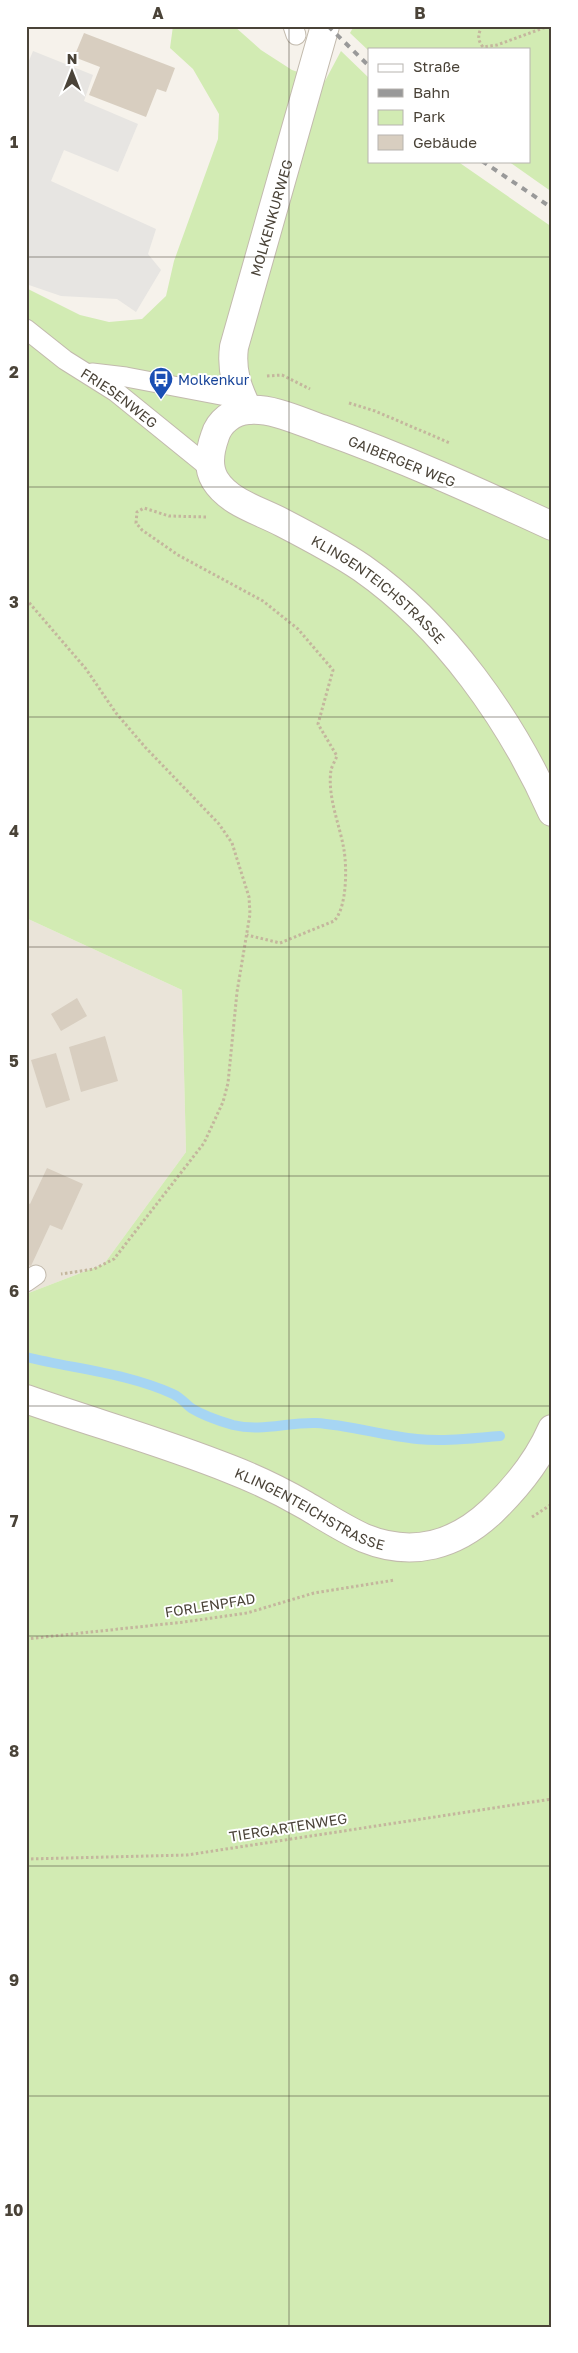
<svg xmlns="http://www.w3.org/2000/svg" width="578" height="2353" font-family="'Golos Text',sans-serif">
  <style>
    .residential { fill: #eae4d9 }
    .green { fill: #d2ebb3 }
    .parking { fill: #e7e5e2 }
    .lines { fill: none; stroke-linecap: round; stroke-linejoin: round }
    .stream { stroke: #a6d5f3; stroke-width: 10 }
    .building { fill: #d8cec0 }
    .service-casing { stroke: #c2baad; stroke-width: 21 }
    .minor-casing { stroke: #c2baad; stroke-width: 30 }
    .tertiary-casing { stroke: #c2baad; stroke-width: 30 }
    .path { stroke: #c4b69d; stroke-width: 3; stroke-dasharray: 2.5 2.5; stroke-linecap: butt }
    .service { stroke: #fff; stroke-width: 19 }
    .minor { stroke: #fff; stroke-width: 28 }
    .tertiary { stroke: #fff; stroke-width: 28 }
    .rail { stroke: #999; stroke-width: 4; stroke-dasharray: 6 6; stroke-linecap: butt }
    .grid { fill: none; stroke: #4a4338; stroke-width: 1; stroke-opacity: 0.55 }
    .labels { text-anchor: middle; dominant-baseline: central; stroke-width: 4; stroke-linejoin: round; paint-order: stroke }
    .street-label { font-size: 14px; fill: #4a4338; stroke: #fff }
    .transit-label { font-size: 14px; fill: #164399; stroke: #fff; text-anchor: start }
    .neatline { fill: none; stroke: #4a4338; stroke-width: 2 }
    .grid-label { font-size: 16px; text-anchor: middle; font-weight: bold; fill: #4a4338 }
  </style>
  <rect width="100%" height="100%" fill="#f6f2eb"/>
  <path class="residential" d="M26 918 182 990 186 1152 104 1264 26 1294Z"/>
  <path class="green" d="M173 26H234L261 50 292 70 325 81 341 51 369 78V161H457L552 227V2327H26V1294L104 1264 186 1152 182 990 26 918V288L80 315 109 322 142 319 166 296 174 261 218 139 219 114 193 69 170 48Z
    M354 26H552V192L508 161H529V49H369V51L350 33Z"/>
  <path class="parking" d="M33 51 93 75 84 101 138 124 118 172 64 150 51 181 156 229 148 254 161 270 136 312 117 299 61 296 26 284V68Z"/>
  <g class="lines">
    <path class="stream" d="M26 1357C75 1369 127 1373 173 1394 180 1397 185 1403 191 1408 204 1416 219 1421 233 1425 261 1432 288 1422 316 1423 350 1425 383 1436 417 1439 445 1442 473 1438 500 1436"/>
  </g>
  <path class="building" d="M84 33 175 68 166 92 157 89 146 117 89 95 100 67 74 57Z
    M77 998 87 1016 61 1031 51 1014Z
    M105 1036 118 1081 81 1092 69 1047Z
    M56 1053 70 1100 46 1108 31 1060Z
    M47 1168 83 1184 62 1230 50 1225 31 1266 26 1264V1202L30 1204Z"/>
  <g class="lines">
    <defs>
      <g id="service">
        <path d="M293 26 296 35"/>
        <path id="s1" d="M26 329 65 360 116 392 211 469"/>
        <path d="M92 373 126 377 226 396 248 410"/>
        <path d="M26 1282 36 1275"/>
      </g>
      <g id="minor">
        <path id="s2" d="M248 410C237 388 231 371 234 347L325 26"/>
      </g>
      <g id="tertiary">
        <path id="s3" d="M552 526C476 491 401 457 322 429 299 421 273 408 248 410 233 411 219 422 215 436 210 450 207 467 215 480 229 503 261 511 283 523 310 537 337 551 362 568 445 626 511 720 552 812"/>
        <path id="s4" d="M26 1399C94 1423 163 1442 230 1469 256 1479 281 1491 305 1505 324 1516 344 1529 364 1538 413 1558 456 1545 492 1511 517 1487 538 1461 552 1429"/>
      </g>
    </defs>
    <use href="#service" class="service-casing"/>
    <use href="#minor" class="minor-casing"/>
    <use href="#tertiary" class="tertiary-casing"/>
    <path class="path" d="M482 26C478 34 477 40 483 47L497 45 549 26
      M267 376 282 375 310 389
      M349 403 375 411 450 443
      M206 517 169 516 144 508 137 512 136 523 142 530 178 555 263 601 298 629 333 670 318 724 337 756C335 761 332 766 331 770 327 797 340 825 344 850 347 868 347 908 334 921L280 943 247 935
      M26 599 86 669 116 713 145 747 219 824 232 843 249 897 250 914 237 992 228 1083 223 1102 204 1143 114 1259 94 1269 61 1274
      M532 1517 552 1504
      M26 1639 184 1622 247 1613 314 1593 395 1580
      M26 1859 187 1855 552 1799"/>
    <use href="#service" class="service"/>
    <use href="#minor" class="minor"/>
    <use href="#tertiary" class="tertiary"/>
    <path class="rail" d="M328 26 369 66
      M482 161 552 208"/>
  </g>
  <path class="grid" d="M289 26V2327M26 257H552M26 487H552M26 717H552M26 947H552M26 1176H552M26 1406H552M26 1636H552M26 1866H552M26 2096H552"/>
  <defs>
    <symbol id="bus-pin" viewBox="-11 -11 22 30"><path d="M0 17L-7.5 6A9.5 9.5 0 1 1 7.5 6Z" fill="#1a4fb4" stroke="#fff"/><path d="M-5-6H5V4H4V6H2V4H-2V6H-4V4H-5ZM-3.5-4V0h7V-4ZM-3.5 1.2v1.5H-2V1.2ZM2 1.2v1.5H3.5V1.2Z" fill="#fff"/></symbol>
  </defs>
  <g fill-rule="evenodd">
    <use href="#bus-pin" x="147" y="365" width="28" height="38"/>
  </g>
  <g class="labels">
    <g class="street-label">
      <text stroke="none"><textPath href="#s2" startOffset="200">MOLKENKURWEG</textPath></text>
      <text stroke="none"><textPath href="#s1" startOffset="116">FRIESENWEG</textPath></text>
      <text transform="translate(402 461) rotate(22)">GAIBERGER WEG</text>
      <text stroke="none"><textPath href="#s3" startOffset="615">KLINGENTEICHSTRASSE</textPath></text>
      <text stroke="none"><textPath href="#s4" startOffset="305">KLINGENTEICHSTRASSE</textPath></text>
      <text transform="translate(210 1605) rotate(-9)">FORLENPFAD</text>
      <text transform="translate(288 1827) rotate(-9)">TIERGARTENWEG</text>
    </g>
    <g class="transit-label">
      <text x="178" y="379">Molkenkur</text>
    </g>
  </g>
  <rect width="578" height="2353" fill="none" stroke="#ffffff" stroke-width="55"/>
  <rect x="368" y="48" width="162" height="115" fill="#ffffff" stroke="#b7b4af"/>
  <rect x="378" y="64" width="25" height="8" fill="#ffffff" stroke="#b7b4af"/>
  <text x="413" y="72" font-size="15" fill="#4a4338">Straße</text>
  <rect x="378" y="89" width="25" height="8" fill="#999999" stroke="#b7b4af"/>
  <text x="413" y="98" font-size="15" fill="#4a4338">Bahn</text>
  <rect x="378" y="110" width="25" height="15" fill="#d2ebb3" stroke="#b7b4af"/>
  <text x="413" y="122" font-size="15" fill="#4a4338">Park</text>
  <rect x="378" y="135" width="25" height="15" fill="#d8cec0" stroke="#b7b4af"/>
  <text x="413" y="148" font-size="15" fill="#4a4338">Gebäude</text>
  <g transform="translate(72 72)" stroke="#ffffff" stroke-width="4" paint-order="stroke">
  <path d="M0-4L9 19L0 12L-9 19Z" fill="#4a4338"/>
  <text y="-8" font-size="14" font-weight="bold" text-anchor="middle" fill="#4a4338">N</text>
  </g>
  <rect x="28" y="28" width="522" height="2298" class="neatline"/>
  <g class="grid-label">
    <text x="158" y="19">A</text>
    <text x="420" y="19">B</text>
    <text x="14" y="148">1</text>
    <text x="14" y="378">2</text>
    <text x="14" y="608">3</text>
    <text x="14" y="837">4</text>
    <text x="14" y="1067">5</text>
    <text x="14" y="1297">6</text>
    <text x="14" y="1527">7</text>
    <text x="14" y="1757">8</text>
    <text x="14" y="1986">9</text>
    <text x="14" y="2216">10</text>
  </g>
</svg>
